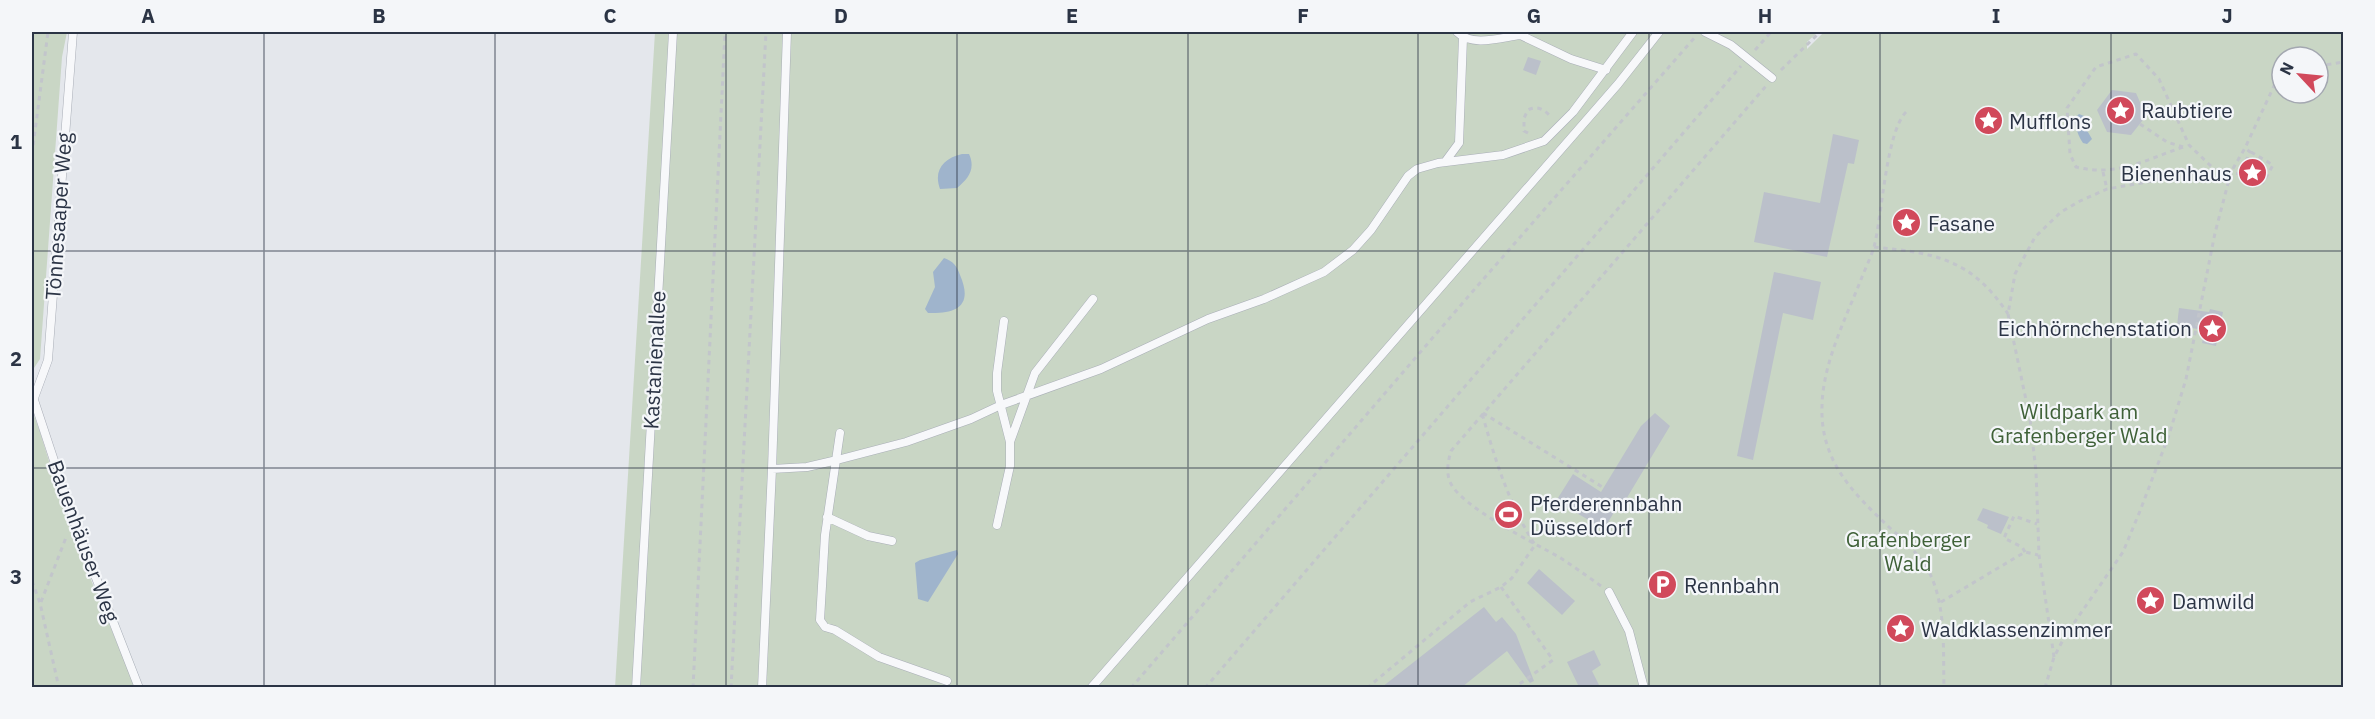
<svg xmlns="http://www.w3.org/2000/svg" width="2375" height="719" font-family="'IBM Plex Sans',sans-serif">
  <style>
    .green { fill: #c9d6c5; fill-rule: evenodd }
    .water { fill: #9fb4cc }
    .building { fill: #bbc0ca }
    .lines { fill: none; stroke-linecap: round; stroke-linejoin: round }
    .lane-casing { stroke: #a9aeb7; stroke-width: 9 }
    .path { stroke: #c2c5cb; stroke-width: 3; stroke-dasharray: 4.5 4.5; stroke-linecap: butt }
    .lane { stroke: #f7f8fa; stroke-width: 8 }
    .grid { fill: none; stroke: #2b3445; stroke-width: 1.5; stroke-opacity: 0.55 }
    .labels { text-anchor: middle; dominant-baseline: central; stroke-width: 4.5; stroke-linejoin: round; paint-order: stroke }
    .poi-label { font-size: 21px; fill: #2b3445; stroke: #f4f6f9; text-anchor: start }
    .street-label { font-size: 21px; fill: #2b3445; stroke: #f4f6f9 }
    .park-label { font-size: 21px; fill: #3f6138; stroke: #f4f6f9 }
    .neatline { fill: none; stroke: #2b3445; stroke-width: 2 }
    .grid-label { font-size: 20px; text-anchor: middle; font-weight: bold; fill: #2b3445 }
  </style>
  <rect width="100%" height="100%" fill="#e4e7ec"/>
  <path class="green" d="M32 32H67L62 57 40 359 32 371Z
    M655 32H1818L1807 42V49L1824 32H2343V687L615 688ZM2282 57H2318V93H2282Z
    M32 410 40 432 69 526 135 687H32Z"/>
  <path class="water" d="M2079 114 2084 116 2085 127 2092 139 2087 144 2083 143C2078 136 2076 128 2074 119Z
    M962 154H969C976 169 968 179 957 188L940 189C933 170 944 158 962 154Z
    M944 258C953 261 957 266 960 275 973 305 958 314 928 313L925 309 935 287 933 272Z
    M957 550 958 554 928 602 918 599 915 563 920 560Z"/>
  <path class="building" d="M1528 57 1541 61 1536 75 1523 70Z
    M2112 90 2136 93 2146 116 2131 135 2107 132 2097 110Z
    M1833 134 1859 140 1854 164 1848 163 1827 257 1754 242 1764 192 1820 203Z
    M1774 272 1821 282 1813 320 1783 313 1753 460 1737 456Z
    M2179 308 2209 312 2210 309 2223 312 2216 346 2202 343 2205 330 2177 326Z
    M1655 413 1670 426 1622 506 1619 504 1604 529 1556 501 1573 474 1601 492 1641 426Z
    M1983 508 2009 517 2001 534 1987 528 1988 525 1977 520Z
    M1539 569 1575 601 1562 615 1527 583Z
    M1484 607 1496 622 1502 617 1516 634 1534 681 1530 683 1507 651 1462 687H1382Z
    M1594 650 1601 665 1592 671 1600 687H1579L1567 662Z"/>
  <g class="lines">
    <defs>
      <path id="lane" d="M1457 32C1472 47 1499 38 1520 35
        M1514 32 1571 59 1606 70
        M1705 32 1731 45 1772 78
        M1445 162 1459 143 1463 38
        M1004 321 997 373V391L1010 442 1035 373 1093 299
        M32 394 75 524 139 688
        M34 398 48 360 73 32
        M840 433 825 535 820 620 825 627 835 630 879 657 947 681
        M772 469 807 467 837 460 906 442 971 419 1001 405 1101 369 1208 319 1264 299 1324 272 1353 250 1371 230 1408 176 1417 169 1438 163 1503 155 1544 141 1573 112 1633 32
        M827 517 868 536 892 541
        M997 525 1010 466V442
        M1609 592 1629 631 1644 688
        M636 688 673 32
        M762 688 772 469 787 32
        M1091 688 1618 84 1659 32"/>
    </defs>
    <use href="#lane" class="lane-casing"/>
    <path class="path" d="M1755 50 1771 32
      M2318 66 2344 62
      M1781 70 1820 32
      M1906 112C1886 132 1882 217 1874 247 1871 257 1866 267 1862 277 1846 318 1823 362 1822 406 1820 461 1853 493 1890 528 1907 543 1921 556 1931 576 1946 609 1943 651 1944 688
      M2126 115 2127 113 2125 108 2119 107 2116 112 2118 117 2128 116
      M2140 124 2167 142 2183 147
      M1528 133 1524 131V118L1528 110C1538 105 1545 110 1551 117
      M2183 147C2145 160 2117 177 2076 167L2070 154 2067 108 2096 67 2136 54 2159 79 2189 145 2215 170
      M2251 152 2273 165 2263 183 2255 181
      M32 154 48 32
      M2122 169 2123 185
      M2103 172 2107 189
      M1874 247C1935 253 1972 259 2008 314
      M1483 413 1604 488
      M2025 552 2022 547 2004 538 2014 516 2037 524
      M32 581 40 603 59 688
      M1601 586C1587 576 1573 566 1559 557 1534 543 1461 507 1450 482 1446 472 1448 461 1451 451L1766 86
      M1501 587 1553 660 1514 688
      M41 602 67 535
      M1941 602 2025 552 2038 555
      M2054 657 2039 555 2036 471 2030 419 2008 314 2015 274 2035 237 2061 212 2080 201 2107 189 2215 170 2240 174 2250 152 2245 148
      M693 688 725 32
      M731 688 766 32
      M1131 688 1473 291 1696 36
      M1205 688 1741 66
      M1367 688 1470 602 1501 587 1512 578 1535 545C1509 504 1495 460 1482 413
      M2045 688 2054 657 2065 636 2123 552 2140 511 2169 435 2186 379 2215 233 2231 172 2245 148 2274 86 2282 76"/>
    <use href="#lane" class="lane"/>
  </g>
  <path class="grid" d="M264 32V688M495 32V688M726 32V688M957 32V688M1188 32V688M1418 32V688M1649 32V688M1880 32V688M2111 32V688M32 251H2344M32 468H2344"/>
  <defs>
    <symbol id="sight-disc" viewBox="-11 -11 22 22"><circle r="9.5" fill="#d1495b" stroke="#f4f6f9"/><path d="M0-6L1.8-2.2L6-1.7L2.9 1.2L3.7 5.4L0 3.3L-3.7 5.4L-2.9 1.2L-6-1.7L-1.8-2.2Z" fill="#fff"/></symbol>
    <symbol id="stadium-disc" viewBox="-11 -11 22 22"><circle r="9.5" fill="#d1495b" stroke="#f4f6f9"/><path d="M0-5a6.5 5 0 1 0 0 10a6.5 5 0 1 0 0-10ZM-3.5-1.8h7v3.6h-7Z" fill="#fff"/></symbol>
    <symbol id="parking-disc" viewBox="-11 -11 22 22"><circle r="9.5" fill="#d1495b" stroke="#f4f6f9"/><path d="M-3.5-5.5H1a3.5 3.5 0 0 1 0 7H-1V5.5H-3.5ZM-1-3.4V-.6H.8a1.4 1.4 0 0 0 0-2.8Z" fill="#fff"/></symbol>
  </defs>
  <g fill-rule="evenodd">
    <use href="#sight-disc" x="2104" y="94" width="33" height="33"/>
    <use href="#sight-disc" x="1972" y="104" width="33" height="33"/>
    <use href="#sight-disc" x="2236" y="156" width="33" height="33"/>
    <use href="#sight-disc" x="1890" y="206" width="33" height="33"/>
    <use href="#sight-disc" x="2196" y="312" width="33" height="33"/>
    <use href="#stadium-disc" x="1492" y="498" width="33" height="33"/>
    <use href="#parking-disc" x="1646" y="568" width="33" height="33"/>
    <use href="#sight-disc" x="2134" y="584" width="33" height="33"/>
    <use href="#sight-disc" x="1884" y="612" width="33" height="33"/>
  </g>
  <g class="labels">
    <g class="poi-label">
      <text x="2141" y="110">Raubtiere</text>
      <text x="2009" y="121">Mufflons</text>
      <text x="2232" y="173" text-anchor="end">Bienenhaus</text>
      <text x="1928" y="223">Fasane</text>
      <text x="2192" y="328" text-anchor="end">Eichhörnchenstation</text>
      <text x="1530" y="503">Pferderennbahn<tspan x="1530" dy="24">Düsseldorf</tspan></text>
      <text x="1684" y="585">Rennbahn</text>
      <text x="2172" y="601">Damwild</text>
      <text x="1921" y="629">Waldklassenzimmer</text>
    </g>
    <g class="street-label">
      <text transform="translate(58 216) rotate(-86)">Tönnesaaper Weg</text>
      <text transform="translate(654 360) rotate(-87)">Kastanienallee</text>
      <text transform="translate(84 541) rotate(70)">Bauenhäuser Weg</text>
    </g>
    <g class="park-label">
      <text x="2079" y="411">Wildpark am<tspan x="2079" dy="24">Grafenberger Wald</tspan></text>
      <text x="1908" y="539">Grafenberger<tspan x="1908" dy="24">Wald</tspan></text>
    </g>
  </g>
  <rect width="2375" height="719" fill="none" stroke="#f4f6f9" stroke-width="66"/>
  <g transform="translate(2300 75) rotate(296)"><circle r="28" fill="#f4f6f9" stroke="#a4a8b1" stroke-width="1.5"/>
  <path d="M0-4.5L10 22L0 15L-10 22Z" fill="#d1495b"/>
  <text y="-9" font-size="16" font-weight="bold" text-anchor="middle" fill="#2b3445">N</text>
  </g>
  <rect x="33" y="33" width="2309" height="653" class="neatline"/>
  <g class="grid-label">
    <text x="148" y="23">A</text>
    <text x="379" y="23">B</text>
    <text x="610" y="23">C</text>
    <text x="841" y="23">D</text>
    <text x="1072" y="23">E</text>
    <text x="1303" y="23">F</text>
    <text x="1534" y="23">G</text>
    <text x="1765" y="23">H</text>
    <text x="1996" y="23">I</text>
    <text x="2227" y="23">J</text>
    <text x="16" y="149">1</text>
    <text x="16" y="366">2</text>
    <text x="16" y="584">3</text>
  </g>
</svg>
